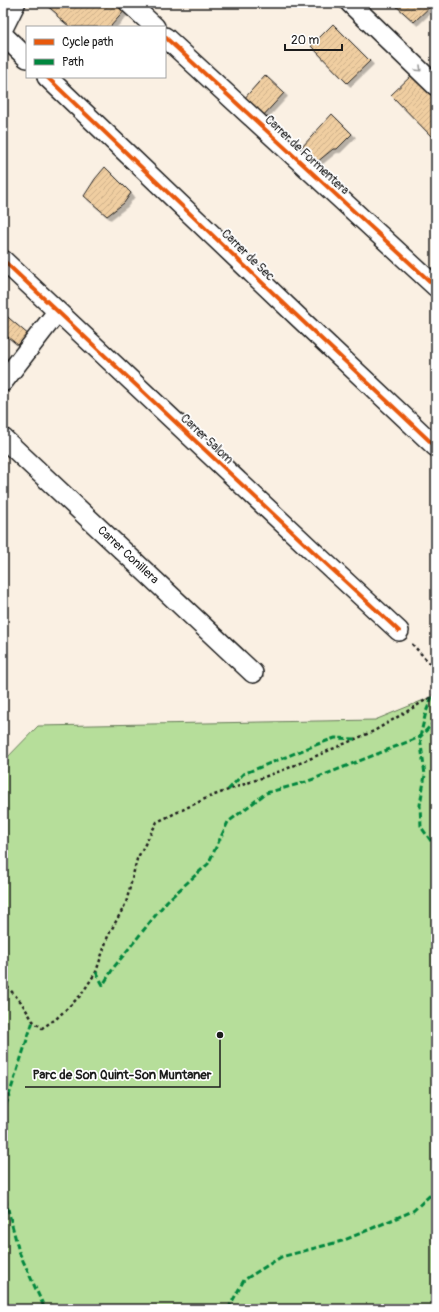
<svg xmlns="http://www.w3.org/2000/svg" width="439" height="1312" font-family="Pangolin,sans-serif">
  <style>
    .park { fill: #b6de9a; stroke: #697d5b }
    .building { fill: url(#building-hatch); stroke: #1c1c1c; filter: url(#shadow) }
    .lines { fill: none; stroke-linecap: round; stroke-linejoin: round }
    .street-casing { stroke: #1c1c1c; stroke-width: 22 }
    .secondary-casing { stroke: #1c1c1c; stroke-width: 25 }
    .path { stroke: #1c1c1c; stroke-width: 2.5; stroke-dasharray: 3 3; stroke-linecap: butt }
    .street { stroke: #fff; stroke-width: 19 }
    .secondary { stroke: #fff; stroke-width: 22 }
    .quiet { stroke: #00873e; stroke-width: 3; stroke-dasharray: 6 3; stroke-linecap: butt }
    .cycleway-casing { stroke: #fff; stroke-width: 6 }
    .cycleway { stroke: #e8590c; stroke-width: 4 }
    .oneway { stroke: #999 }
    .labels { text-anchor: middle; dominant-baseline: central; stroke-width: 3.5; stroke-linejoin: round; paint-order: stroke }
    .street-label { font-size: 12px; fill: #1c1c1c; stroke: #fff }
    .leader { fill: none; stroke: #1c1c1c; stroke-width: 1.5 }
    .callout-dot { fill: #1c1c1c; stroke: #fff; stroke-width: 1.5 }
    .callout-label { font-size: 13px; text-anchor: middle; font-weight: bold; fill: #1c1c1c; stroke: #fff; stroke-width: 3.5; stroke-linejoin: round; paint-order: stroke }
  </style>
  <defs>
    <pattern id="building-hatch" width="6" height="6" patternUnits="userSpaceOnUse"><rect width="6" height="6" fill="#f0cea1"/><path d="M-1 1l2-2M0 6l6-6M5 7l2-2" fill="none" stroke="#cdb08a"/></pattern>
    <filter id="shadow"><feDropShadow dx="3.5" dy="3.5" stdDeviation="0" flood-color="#0004"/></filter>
  </defs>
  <rect width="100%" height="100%" fill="#faf0e3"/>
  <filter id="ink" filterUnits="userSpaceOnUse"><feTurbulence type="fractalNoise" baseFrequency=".025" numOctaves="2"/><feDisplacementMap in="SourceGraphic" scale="8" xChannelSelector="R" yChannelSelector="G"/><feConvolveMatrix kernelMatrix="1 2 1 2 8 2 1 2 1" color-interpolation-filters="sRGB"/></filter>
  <g filter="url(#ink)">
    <path class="park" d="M436 695V1309H3V762L38 726 375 720Z"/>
    <path class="building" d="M44 3H121L127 8 110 27H70L57 16V14Z
      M395 3H434L414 22 394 4Z
      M333 24 370 61 347 83 311 46Z
      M265 75 284 93 262 117 243 100Z
      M412 75 436 100V141L391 95Z
      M332 114 352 134 337 149H333L317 162 302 147Z
      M105 167 131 193 124 203 107 216 84 196 95 179Z
      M3 313 30 336 19 346 3 333Z"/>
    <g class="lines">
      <defs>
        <path id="street" d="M129 3 155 27
          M350 3 436 86
          M3 35 27 58
          M165 37 436 287
          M47 77 295 314 436 447
          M3 260 320 558 399 631
          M3 382 57 312
          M3 438 253 673"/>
        <path id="secondary" d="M3 25 14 3"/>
      </defs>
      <use href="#street" class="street-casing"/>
      <use href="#secondary" class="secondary-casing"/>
      <path class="path" d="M412 644 436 670
        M3 982 21 1002 33 1021 42 1028 56 1019 81 995 96 972 108 936 126 903 137 859 157 822 209 797 286 769 374 731 436 694"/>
      <use href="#street" class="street"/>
      <use href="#secondary" class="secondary"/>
      <path class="quiet" d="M432 697 426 712 420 737 425 775 420 805 421 827 436 848
        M228 790 243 774 318 744 335 738 355 739
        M96 972 103 985 114 967 167 901 208 864 228 822 266 793 306 782 420 737 436 720
        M3 1114 33 1021
        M3 1190 19 1252 45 1309
        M228 1309 244 1280 281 1257 342 1241 413 1211 436 1190"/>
      <defs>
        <path id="cycleway" d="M165 37 436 287
          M47 77 295 314 436 447
          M3 260 320 558 399 631"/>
      </defs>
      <use href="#cycleway" class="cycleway-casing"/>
      <use href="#cycleway" class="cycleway"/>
    </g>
    <defs><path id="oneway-chevron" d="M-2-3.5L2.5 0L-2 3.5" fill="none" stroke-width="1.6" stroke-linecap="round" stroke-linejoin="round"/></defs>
    <use class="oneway" href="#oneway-chevron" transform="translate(419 69) rotate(44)"/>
  </g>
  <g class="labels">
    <g class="street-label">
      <text transform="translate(307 155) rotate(43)">Carrer de Formentera</text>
      <text transform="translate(248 255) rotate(44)">Carrer de Sec</text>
      <text transform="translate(207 439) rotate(43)">Carrer Salom</text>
      <text transform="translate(128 555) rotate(43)">Carrer Conillera</text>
    </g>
  </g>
  <path class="leader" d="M220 1035L220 1087H25"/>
  <circle class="callout-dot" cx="220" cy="1035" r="4"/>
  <g class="callout-label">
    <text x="122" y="1079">Parc de Son Quint-Son Muntaner</text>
  </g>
  <rect width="439" height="1312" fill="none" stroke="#fff" stroke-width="16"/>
  <rect x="8" y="8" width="423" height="1296" fill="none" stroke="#1c1c1c" stroke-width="1.5" filter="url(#ink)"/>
  <rect x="26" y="26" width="140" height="52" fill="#ffffff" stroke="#a4a4a4"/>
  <rect x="34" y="39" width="20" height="6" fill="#e8590c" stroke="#a4a4a4"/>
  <text x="62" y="46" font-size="12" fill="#1c1c1c">Cycle path</text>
  <rect x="34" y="59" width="20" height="6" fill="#00873e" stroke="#a4a4a4"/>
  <text x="62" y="66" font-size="12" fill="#1c1c1c">Path</text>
  <path d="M285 44v6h57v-6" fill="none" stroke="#1c1c1c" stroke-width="2"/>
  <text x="291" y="44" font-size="12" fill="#1c1c1c" stroke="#ffffff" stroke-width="3" paint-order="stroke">20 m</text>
</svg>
